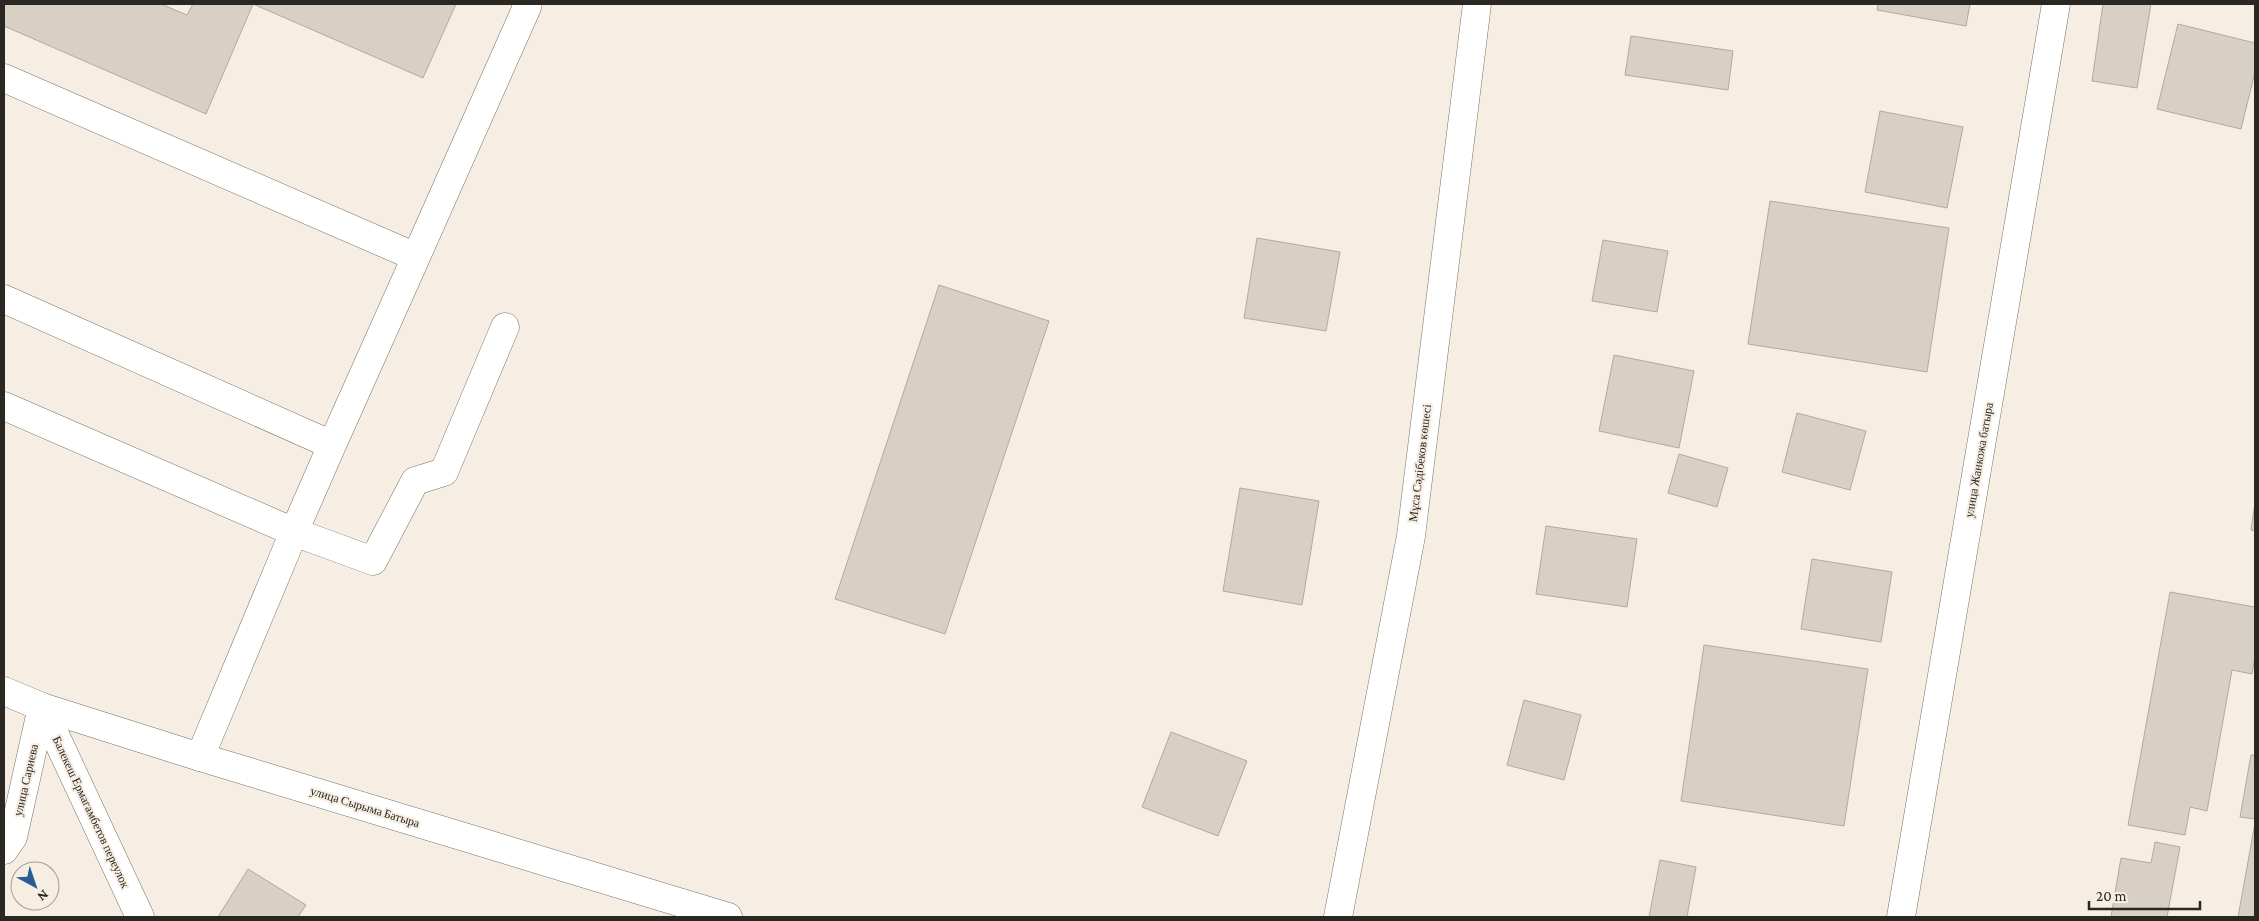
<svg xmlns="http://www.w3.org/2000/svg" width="2259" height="921" font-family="'Crimson Pro',serif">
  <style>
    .building { fill: #d9d0c5; stroke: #b2a99f }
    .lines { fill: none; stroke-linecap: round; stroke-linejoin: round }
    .minor-casing { stroke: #797067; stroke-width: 29 }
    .tertiary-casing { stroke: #797067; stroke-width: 29 }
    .minor { stroke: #fff; stroke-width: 28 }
    .tertiary { stroke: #fff; stroke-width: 28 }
    .labels { text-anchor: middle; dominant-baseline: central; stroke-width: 4; stroke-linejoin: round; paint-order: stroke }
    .street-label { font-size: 12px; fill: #2b2723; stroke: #f7eee3 }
  </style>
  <rect width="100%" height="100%" fill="#f7eee3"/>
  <path class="building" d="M4 4H161L187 15 193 4H456L423 78 253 4 206 114 4 26Z
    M1878 4H1970L1966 26 1877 10Z
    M2103 4H2151L2137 88 2092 81Z
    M2178 24 2255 43V72L2241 129 2157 109Z
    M1631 36 1733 51 1728 90 1625 75Z
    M1880 111 1963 127 1947 208 1865 192Z
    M1770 201 1949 228 1927 372 1748 344Z
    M1257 238 1340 252 1326 331 1244 318Z
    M1603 240 1668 251 1657 312 1592 301Z
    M939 285 1049 321 945 634 835 599Z
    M1614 355 1694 371 1679 448 1599 431Z
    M1797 413 1866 431 1850 490 1782 472Z
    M1679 454 1728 468 1717 507 1668 493Z
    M1240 488 1319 501 1302 605 1223 591Z
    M2255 503V531L2251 530Z
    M1546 526 1637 539 1627 607 1536 594Z
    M1812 559 1892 572 1881 642 1801 629Z
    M2170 592 2255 607V657L2252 674 2232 670 2207 811 2190 807 2185 835 2128 825Z
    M1704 645 1868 669 1844 826 1681 801Z
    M1524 700 1581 715 1564 780 1507 765Z
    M1171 732 1247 761 1218 836 1142 807Z
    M2251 755H2255V819L2240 817Z
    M2255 823V917H2238Z
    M2155 842 2180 847 2167 917H2111L2121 858 2151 863Z
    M1660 860 1696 867 1687 917H1649Z
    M248 869 306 905 298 917H218Z"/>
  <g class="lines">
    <defs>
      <path id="minor" d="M4 78 416 257 527 7 526 4
        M4 299 332 445 416 257
        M4 406 294 532 332 445
        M42 707 140 917
        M200 757 294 532 373 561 415 481 444 472 505 327
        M4 850 13 837 42 707
        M1338 917 1411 536 1477 4
        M1901 917 2056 4"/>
      <path id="tertiary" d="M4 691 42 707 200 757 728 917"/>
    </defs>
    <use href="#minor" class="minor-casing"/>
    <use href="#tertiary" class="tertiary-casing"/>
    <use href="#minor" class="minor"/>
    <use href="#tertiary" class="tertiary"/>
  </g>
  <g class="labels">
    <g class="street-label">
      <text transform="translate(1979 460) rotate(-80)">улица Жанкожа батыра</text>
      <text transform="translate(1420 463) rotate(-83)">Мұса Сәдібеков көшесі</text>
      <text transform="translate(26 780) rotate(-77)">улица Сариева</text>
      <text transform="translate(365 807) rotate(17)">улица Сырыма Батыра</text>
      <text transform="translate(91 812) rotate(65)">Балекеш Ермагамбетов переулок</text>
    </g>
  </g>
  <rect width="2259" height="921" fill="none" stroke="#2b2723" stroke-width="10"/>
  <g transform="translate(35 886) rotate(140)"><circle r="24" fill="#f7eee3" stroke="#a59e96"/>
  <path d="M0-4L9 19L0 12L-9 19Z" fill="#265d96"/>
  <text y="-8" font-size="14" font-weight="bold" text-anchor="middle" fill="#2b2723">N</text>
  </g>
  <path d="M2089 901v8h111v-8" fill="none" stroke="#2b2723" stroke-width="2.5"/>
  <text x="2096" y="901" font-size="15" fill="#2b2723" stroke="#f7eee3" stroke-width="4" paint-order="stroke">20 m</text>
</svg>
